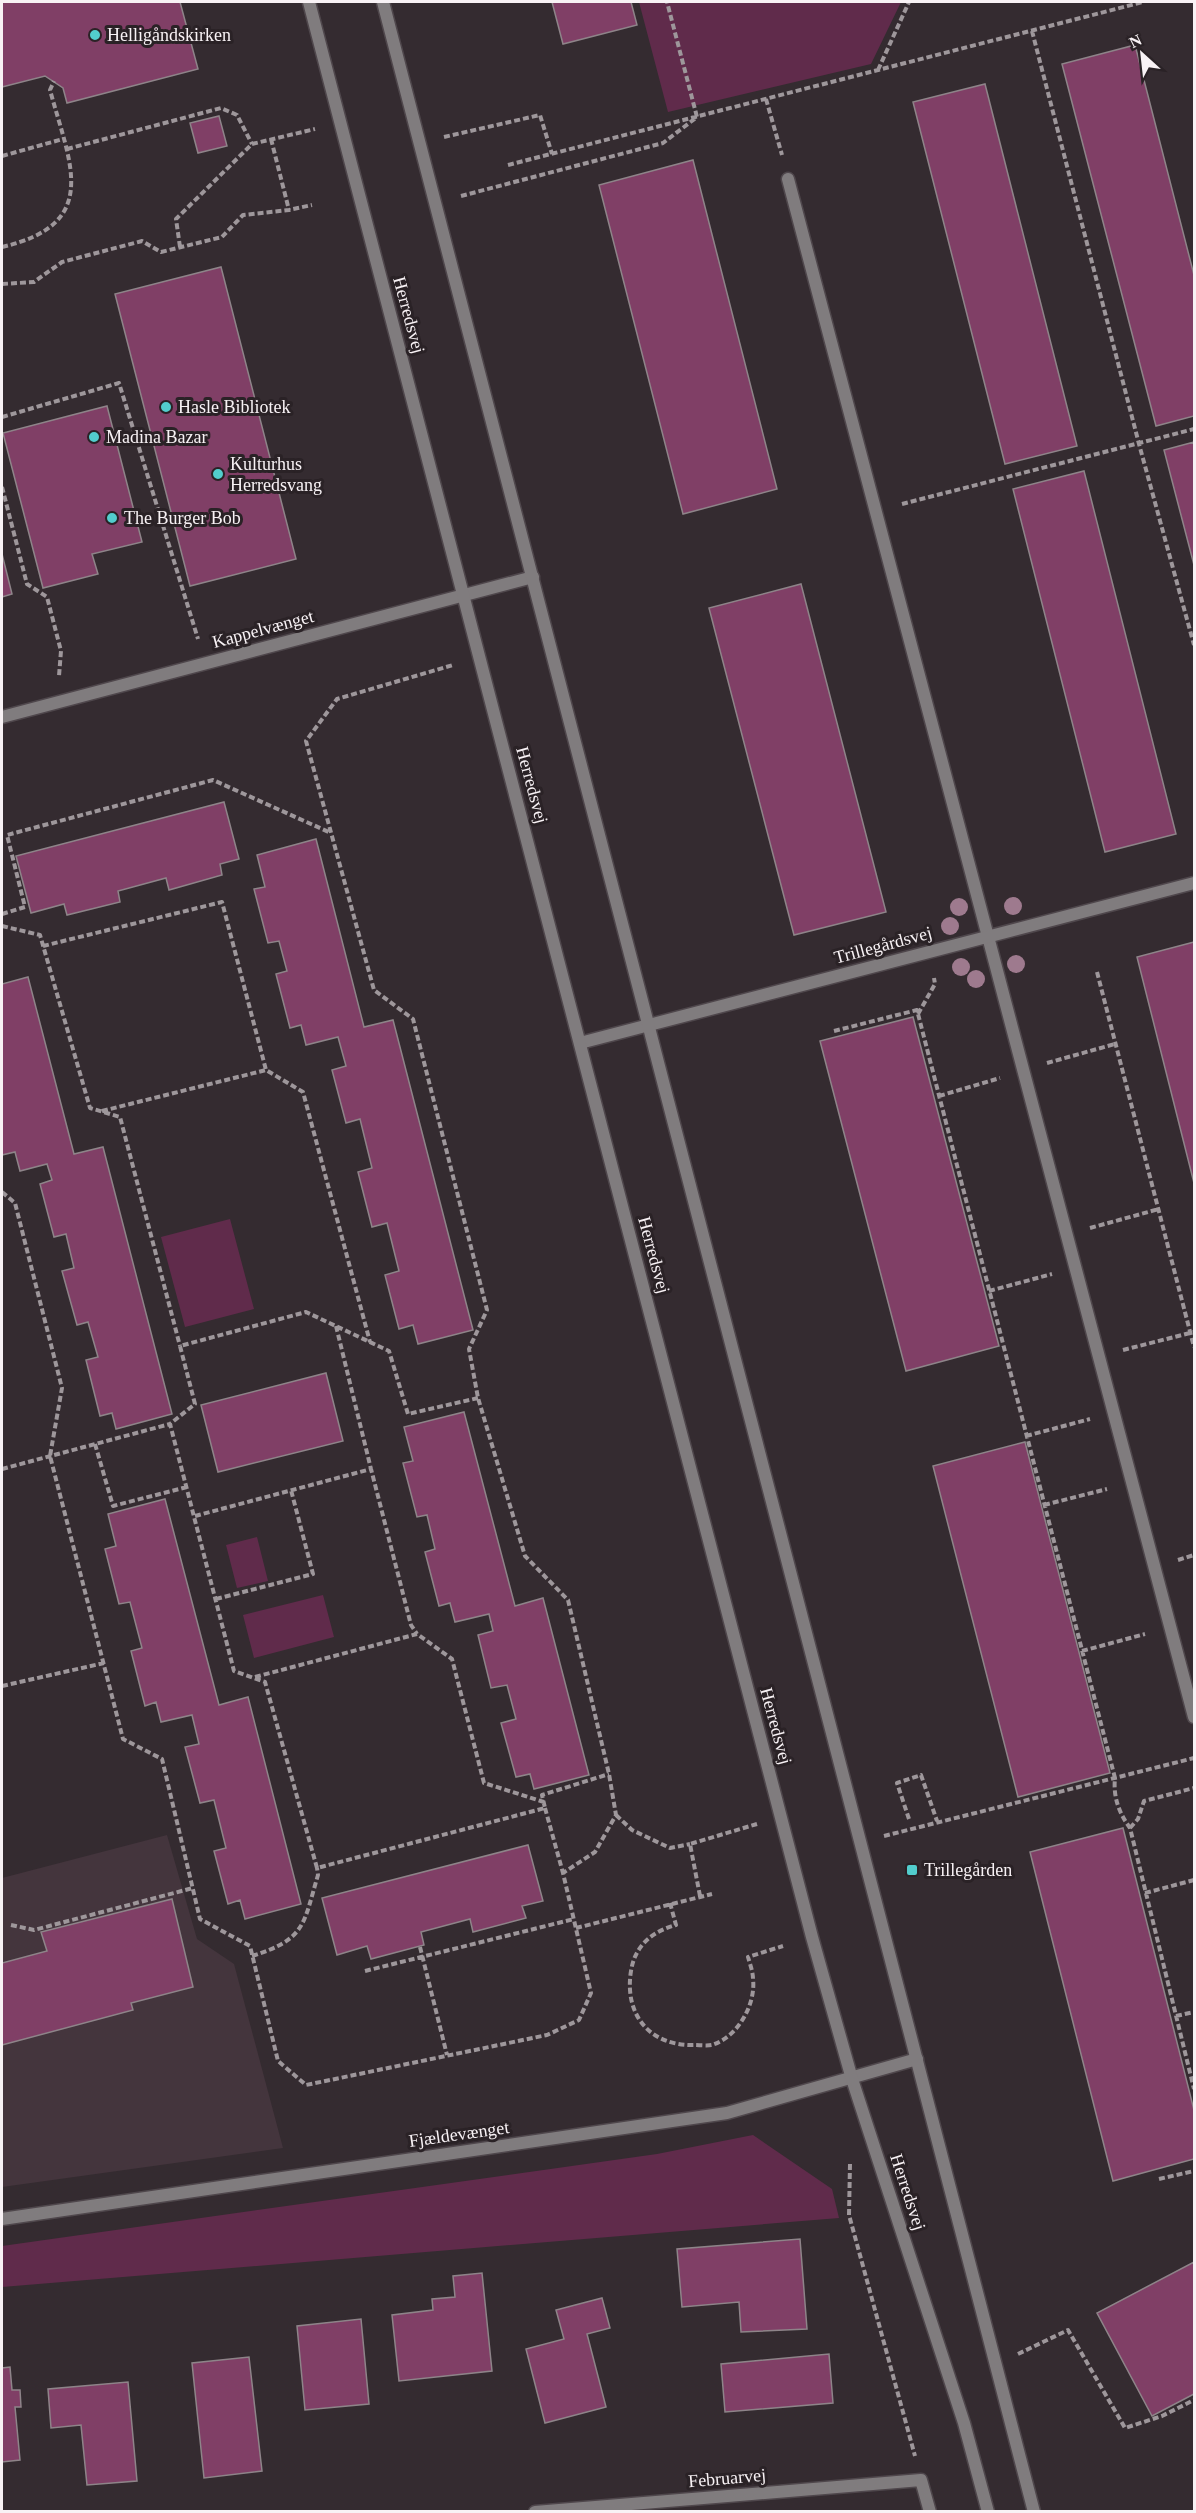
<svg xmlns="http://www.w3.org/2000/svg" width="1196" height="2513" font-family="'Times New Roman',serif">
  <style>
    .built { fill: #44353d }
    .green { fill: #602b4b }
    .building { fill: #803f66; stroke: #8e8489; stroke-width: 1.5 }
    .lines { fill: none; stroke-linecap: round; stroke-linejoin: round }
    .service-casing { stroke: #4f474c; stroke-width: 15 }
    .minor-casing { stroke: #4f474c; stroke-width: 15 }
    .tertiary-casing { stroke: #4f474c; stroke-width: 15 }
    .path { stroke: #9e979b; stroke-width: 4; stroke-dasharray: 6 3; stroke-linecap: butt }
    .service { stroke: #807c7e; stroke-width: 12 }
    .minor { stroke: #807c7e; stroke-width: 12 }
    .tertiary { stroke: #807c7e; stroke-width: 12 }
    .tree { fill: #9e7a8e }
    .poi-dot { fill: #52cdcd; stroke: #2a2226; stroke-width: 2 }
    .labels { text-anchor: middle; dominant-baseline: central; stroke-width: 6; stroke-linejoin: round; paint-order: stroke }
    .poi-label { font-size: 18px; fill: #f8f2f5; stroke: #2a2226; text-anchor: start }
    .street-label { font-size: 18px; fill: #f8f2f5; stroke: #2a2226 }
  </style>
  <rect width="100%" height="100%" fill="#342b30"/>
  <path class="built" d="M167 1835 197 1939 234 1964 283 2148 2 2187V1878Z"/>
  <path class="green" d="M639 2H901L871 64 668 112Z
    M230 1219 254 1309 185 1327 161 1237Z
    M257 1537 268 1581 237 1588 226 1545Z
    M323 1595 334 1637 254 1658 243 1615Z
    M753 2135 832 2189 839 2218 2 2287V2246L657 2154Z"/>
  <path class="building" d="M2 2H180L198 69 67 103 63 88 45 76 2 87Z
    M552 2H631L637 25 563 44Z
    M1135 45 1194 275V416L1156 426 1062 64Z
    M985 84 1077 446 1005 464 913 102Z
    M219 116 227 146 198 153 190 123Z
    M693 160 777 489 683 514 599 185Z
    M221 267 296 559 190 586 115 294Z
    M107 406 142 542 92 554 98 574 43 588 3 433Z
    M1194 442V565L1164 450Z
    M1084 471 1176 834 1105 852 1013 489Z
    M2 554 12 594 2 597Z
    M801 584 886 912 794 935 709 608Z
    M224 802 239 859 220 864 222 875 169 890 166 878 118 891 120 902 67 915 64 904 31 913 16 856Z
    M316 839 364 1027 393 1020 473 1330 418 1344 413 1325 399 1329 385 1275 399 1271 387 1223 372 1227 358 1172 372 1168 360 1119 346 1123 332 1070 346 1066 338 1037 306 1045 301 1025 290 1028 276 974 287 971 279 941 268 943 254 889 265 887 257 855Z
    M1194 942V1183L1137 957Z
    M28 977 74 1154 103 1147 172 1414 116 1429 112 1413 100 1416 86 1360 98 1357 88 1322 77 1325 62 1271 74 1268 66 1234 54 1237 40 1184 52 1180 47 1164 20 1171 15 1152 2 1155V984Z
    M913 1017 999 1346 906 1371 820 1041Z
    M326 1373 343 1441 218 1472 201 1405Z
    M464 1412 515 1606 543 1598 589 1775 534 1789 530 1774 516 1777 501 1723 516 1719 507 1685 491 1688 478 1635 493 1631 489 1614 455 1622 450 1603 439 1606 425 1552 435 1549 427 1515 417 1517 403 1463 413 1461 404 1427Z
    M1025 1442 1110 1773 1018 1797 933 1466Z
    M165 1499 219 1705 248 1697 301 1904 245 1919 240 1900 228 1904 214 1851 226 1848 214 1800 200 1803 185 1747 199 1744 192 1715 161 1722 156 1702 145 1706 131 1651 142 1648 130 1602 119 1604 105 1549 116 1546 108 1514Z
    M1123 1828 1194 2110V2159L1113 2181 1030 1852Z
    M528 1845 543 1901 522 1906 526 1918 473 1932 470 1919 421 1932 424 1945 371 1959 367 1946 337 1955 322 1898Z
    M172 1899 193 1987 131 2003 133 2010 2 2045V1963L47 1951 41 1932Z
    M800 2239 807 2329 741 2332 739 2302 682 2307 677 2249Z
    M1194 2262V2394L1152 2416 1097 2313Z
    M482 2273 492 2371 399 2381 392 2315 433 2310 432 2299 455 2297 453 2276Z
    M602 2298 610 2328 587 2334 606 2407 545 2423 526 2349 564 2339 556 2310Z
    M361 2319 369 2404 305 2410 297 2326Z
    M829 2354 833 2403 725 2412 721 2364Z
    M249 2357 262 2471 204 2478 192 2363Z
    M10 2367 12 2390H20L21 2407H15L20 2460 2 2462V2368Z
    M128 2382 137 2481 87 2485 81 2425 51 2428 48 2389Z"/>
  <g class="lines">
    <defs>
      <path id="service" d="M788 179 1194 1717"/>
      <path id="minor" d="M2 717 533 577
        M580 1043 1194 883
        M2 2219 727 2113 917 2059
        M535 2512 921 2480 930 2512"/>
      <path id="tertiary" d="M309 2 812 1937 852 2079 964 2423 988 2512
        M383 2 1034 2512"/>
    </defs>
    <use href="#service" class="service-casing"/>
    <use href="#minor" class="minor-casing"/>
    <use href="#tertiary" class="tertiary-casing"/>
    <path class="path" d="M1032 31 1139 444 1194 645
      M878 70 909 2
      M766 99 782 155
      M444 137 540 115 552 154
      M271 139 289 210
      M67 149 221 108 237 115 252 144
      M2 156 63 139
      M508 165 1143 2
      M461 196 663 143 697 117 667 2
      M2 247C102 224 70 164 50 90L54 81
      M180 247 176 219 252 144 315 129
      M2 284 34 282 62 262 142 241 161 252 222 237 243 215 289 210 312 205
      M2 417 119 383 198 639
      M2 487 27 584 47 597 61 651 59 676
      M902 504 1194 429
      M2 914 25 907 7 835 213 780 331 833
      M2 926 40 935 90 1108 120 1117 180 1346
      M43 946 222 902 266 1070
      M1097 972 1194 1347
      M918 1014 935 984 934 978
      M834 1031 917 1010 1115 1778C1113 1797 1119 1813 1130 1828L1194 2089
      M1047 1063 1115 1044
      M939 1096 1000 1078
      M102 1111 266 1070 303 1092 370 1342
      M2 1192 15 1203 62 1388 50 1456 123 1739 162 1759 200 1919 250 1946 278 2061 306 2085 547 2035 579 2020 591 1993 563 1873 595 1852 616 1815 609 1774 568 1600 525 1556 478 1398 469 1349 487 1310 413 1019 374 990 306 741 337 699 453 665
      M1090 1228 1159 1209
      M989 1291 1052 1274
      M336 1326 371 1469
      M1123 1350 1194 1332
      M478 1398 408 1414 389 1351 306 1312 180 1346 195 1404 170 1424 234 1671 265 1682 317 1868 545 1808 542 1795 609 1774
      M1026 1436 1090 1419
      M95 1444 113 1506 187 1487
      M2 1469 170 1424
      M1044 1505 1107 1489
      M195 1516 371 1469 411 1625 417 1634
      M1178 1560 1194 1555
      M216 1599 313 1574 291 1490
      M1082 1651 1145 1634
      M255 1677 417 1634 452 1659 484 1783 544 1802
      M2 1686 104 1663
      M545 1808 563 1873
      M616 1815 632 1830 670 1848 690 1844
      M909 1819 897 1783 921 1775 937 1821
      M1130 1828 1138 1819 1144 1801 1194 1788
      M884 1836 1194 1758
      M1145 1893 1194 1880
      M700 1896 690 1844 757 1824
      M670 1903 676 1925C653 1931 635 1945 631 1971 624 2014 649 2046 694 2045 699 2045 707 2046 712 2045 738 2037 756 2004 753 1979 753 1972 750 1964 748 1957L783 1946
      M11 1925 34 1930 193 1888
      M576 1928 712 1894
      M420 1947 447 2055
      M252 1956C306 1939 303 1925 318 1875L317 1868
      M365 1971 574 1919
      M1176 2016 1194 2012
      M850 2164 849 2215 915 2456
      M1159 2179 1194 2171
      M1018 2354 1068 2330 1125 2428 1162 2416 1194 2400"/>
    <use href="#service" class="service"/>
    <use href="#minor" class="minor"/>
    <use href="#tertiary" class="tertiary"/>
  </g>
  <g class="tree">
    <circle cx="1013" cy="906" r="9"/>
    <circle cx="959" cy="907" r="9"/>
    <circle cx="950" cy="926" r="9"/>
    <circle cx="1016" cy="964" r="9"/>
    <circle cx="961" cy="967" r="9"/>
    <circle cx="976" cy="979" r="9"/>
  </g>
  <g class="poi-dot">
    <circle cx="95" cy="35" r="6"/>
    <circle cx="166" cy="407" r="6"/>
    <circle cx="94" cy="437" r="6"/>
    <circle cx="218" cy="474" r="6"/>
    <circle cx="112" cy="518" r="6"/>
    <rect x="906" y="1864" width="12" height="12" rx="3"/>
  </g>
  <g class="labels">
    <g class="poi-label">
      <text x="107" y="35">Helligåndskirken</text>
      <text x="178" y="407">Hasle Bibliotek</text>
      <text x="106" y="437">Madina Bazar</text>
      <text x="230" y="464">Kulturhus<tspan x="230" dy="21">Herredsvang</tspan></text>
      <text x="124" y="518">The Burger Bob</text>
      <text x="924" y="1870">Trillegården</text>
    </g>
    <g class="street-label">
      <text transform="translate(409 315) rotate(75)">Herredsvej</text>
      <text transform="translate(263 629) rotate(-15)">Kappelvænget</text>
      <text transform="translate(532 785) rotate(75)">Herredsvej</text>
      <text transform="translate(883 945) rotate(-15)">Trillegårdsvej</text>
      <text transform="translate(654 1255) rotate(75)">Herredsvej</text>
      <text transform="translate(776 1726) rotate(75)">Herredsvej</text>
      <text transform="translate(459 2134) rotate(-8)">Fjældevænget</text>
      <text transform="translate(908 2192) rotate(72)">Herredsvej</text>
      <text transform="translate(727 2478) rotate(-5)">Februarvej</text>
    </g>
  </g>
  <rect width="1196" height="2513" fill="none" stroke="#f8f2f5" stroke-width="6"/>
  <g transform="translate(1142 54) rotate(333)" stroke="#2a2226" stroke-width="4.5" paint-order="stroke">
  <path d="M0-4.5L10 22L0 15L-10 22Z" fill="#f8f2f5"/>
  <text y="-9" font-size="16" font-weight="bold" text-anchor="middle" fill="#f8f2f5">N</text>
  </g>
</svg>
